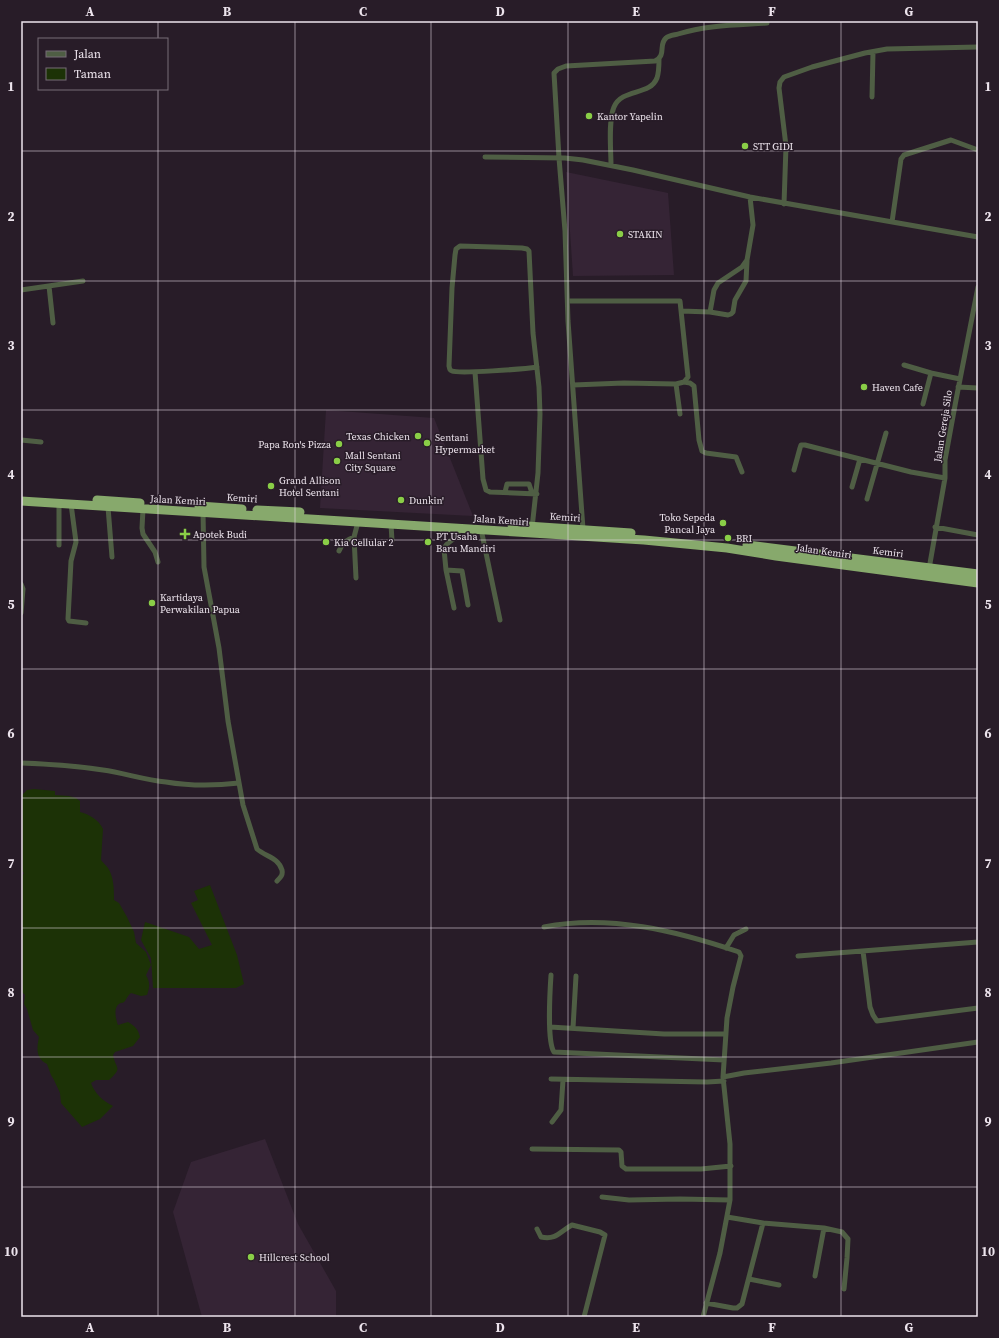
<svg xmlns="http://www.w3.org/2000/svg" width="999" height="1338" font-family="'Source Serif 4',serif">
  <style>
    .built { fill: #352435 }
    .green { fill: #1c3206 }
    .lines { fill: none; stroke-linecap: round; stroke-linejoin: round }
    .minor { stroke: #4f5e44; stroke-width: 5 }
    .trunk { stroke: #87a96c; stroke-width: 9 }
    .grid { fill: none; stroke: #ede4ed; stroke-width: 1; stroke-opacity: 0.55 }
    .poi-dot { fill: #8ace47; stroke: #281c28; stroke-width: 1.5 }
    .labels { text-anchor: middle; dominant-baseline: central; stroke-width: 3; stroke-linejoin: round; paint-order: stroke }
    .poi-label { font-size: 10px; fill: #ede4ed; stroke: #281c28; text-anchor: start }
    .street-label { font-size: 10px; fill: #ede4ed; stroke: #281c28 }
    .neatline { fill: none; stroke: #ede4ed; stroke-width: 1.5 }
    .grid-label { font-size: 13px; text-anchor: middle; font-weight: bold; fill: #ede4ed }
  </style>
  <rect width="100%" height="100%" fill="#281c28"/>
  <path class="built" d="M566 172 668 193 674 275 573 276Z
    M326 410 434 418 473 516 320 508Z
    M265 1139 298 1224 336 1291V1317H202L173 1212 191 1162Z"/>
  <path class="green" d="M34 789 55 791V795L69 796 76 798 80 801V812C89 814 99 820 103 829L101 860C103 863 106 865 108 868 114 877 114 890 114 900L119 903 127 917 134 932 136 943 146 952 151 965 146 975C150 982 150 987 147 995L141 996 131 993C128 995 127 998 125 1001 121 1005 124 1001 119 1004 113 1008 116 1020 118 1025L128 1022C135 1026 138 1029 140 1037L133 1046 115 1052 113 1055C116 1070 123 1067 109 1080H96L91 1083C95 1094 103 1101 113 1106L100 1119 82 1127 61 1103 60 1093 54 1080 51 1075 47 1064C35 1058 37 1047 39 1037L33 1030 27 1009 24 1004 25 995 21 991V878L24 873 21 870V796L27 790Z
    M210 885 237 955 244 984 236 988H153L151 958 141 940 145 922 189 937 199 949 212 945 191 903 198 900 194 891Z"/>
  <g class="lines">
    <path class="minor" d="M872 97 873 52
      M485 157 565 158 583 160 633 170 750 197 978 237
      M611 165C611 150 608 121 614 107 622 88 650 96 657 78 659 72 659 65 659 59
      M784 204 786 146 779 88 780 82 784 77 812 67 865 53 887 49 978 47
      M892 222 901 159 904 155 951 140 978 150
      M49 286 53 323
      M21 290 83 281
      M568 301H680L688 377 684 382 676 384 624 383 573 385
      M681 311 710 312 714 290 718 283 742 267 747 260 753 225 750 197
      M710 312 728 315 731 314 733 312 735 300 746 281 747 261
      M904 365 931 373
      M475 372 483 479 486 490 490 492 537 494
      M684 382 690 383 694 386 699 440 702 451 706 453 736 457 742 472
      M676 384 680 414
      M958 387 978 388
      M923 404 931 373 960 379
      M21 440 41 442
      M794 470 800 448 801 445H805L911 472 945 478
      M852 487 860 459
      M505 492 507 484H529L532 493
      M867 499 886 433
      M59 503V545
      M71 504 76 542 71 561 68 619 69 621 86 623
      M108 507 112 557
      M143 509 142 528 143 534 155 552 158 562
      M203 511 204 567 219 648 228 721 243 805 257 849C266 857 278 857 282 870 283 875 281 877 277 881
      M391 524 392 541
      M935 527 978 535
      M532 528 538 473 540 414 539 387 533 333 529 251 527 249 522 248 460 246 456 249 455 255 452 288 449 366C450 369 449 370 452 371 459 374 525 369 537 367
      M481 529 500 620
      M583 529 568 321 565 231 559 158 554 73 558 69 566 66 655 61C667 55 658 45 666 38 669 35 675 35 678 34 707 25 737 25 767 23
      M339 551C342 543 346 540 354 537
      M929 569 945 478V460L956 400 978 287
      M446 570 462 571 468 605
      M356 578 354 537 358 522
      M21 584 23 589 21 613
      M454 608 446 570 444 549C448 538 458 542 459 528
      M21 763C48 764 76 766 103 770 124 773 145 780 166 782 190 786 214 786 239 783
      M544 927C609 914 677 931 739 952L741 956 740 960 733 987 727 1018 723 1077
      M726 948 734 935 746 929
      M863 951 870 1007 873 1015 877 1021 978 1008
      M798 956 978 942
      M551 975C550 990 547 1042 554 1052L724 1060
      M550 1027 664 1034H726
      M573 1028 576 976
      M551 1079 707 1082 724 1081
      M552 1122 561 1110 563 1080
      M532 1149 619 1150 621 1152 622 1166 626 1169H701L731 1166
      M602 1197 629 1200 680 1199 730 1200
      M727 1217 763 1223 824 1228 842 1232 848 1239 847 1258 844 1289
      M537 1229 541 1237C557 1240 559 1232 572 1225L600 1232 605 1235 584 1317
      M815 1276 824 1228
      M749 1279 779 1285
      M706 1303 733 1308H737L742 1304 763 1223
      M703 1317 720 1253 730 1200V1144L723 1077 744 1073 831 1063 978 1042"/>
    <path class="trunk" d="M97 500 140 503
      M21 501 644 540 727 548 776 556 978 583
      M199 506 242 509
      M257 510 300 512
      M512 525 631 533
      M747 545 978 574"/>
  </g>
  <path class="grid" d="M158 21V39M295 21V1317M431 21V1317M568 21V1317M704 21V1317M841 21V1317M158 89V1317M21 151H978M21 281H978M21 410H978M21 540H978M21 669H978M21 798H978M21 928H978M21 1057H978M21 1187H978"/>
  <g class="poi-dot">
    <circle cx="589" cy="116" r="4"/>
    <circle cx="745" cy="146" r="4"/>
    <circle cx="620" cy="234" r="4"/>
    <circle cx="864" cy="387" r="4"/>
    <circle cx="418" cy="436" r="4"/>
    <circle cx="427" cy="443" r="4"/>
    <circle cx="339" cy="444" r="4"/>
    <circle cx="337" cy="461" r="4"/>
    <circle cx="271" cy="486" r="4"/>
    <circle cx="401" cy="500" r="4"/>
    <circle cx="723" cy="523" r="4"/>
    <path d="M183 528h4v4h4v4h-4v4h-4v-4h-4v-4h4z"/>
    <circle cx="728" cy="538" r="4"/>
    <circle cx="326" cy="542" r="4"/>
    <circle cx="428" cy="542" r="4"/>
    <circle cx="152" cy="603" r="4"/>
    <circle cx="251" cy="1257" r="4"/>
  </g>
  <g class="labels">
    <g class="poi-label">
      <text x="597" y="116">Kantor Yapelin</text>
      <text x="753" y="146">STT GIDI</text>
      <text x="628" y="234">STAKIN</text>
      <text x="872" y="387">Haven Cafe</text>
      <text x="410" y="436" text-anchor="end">Texas Chicken</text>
      <text x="435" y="437">Sentani<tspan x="435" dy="12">Hypermarket</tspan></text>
      <text x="331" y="444" text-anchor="end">Papa Ron's Pizza</text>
      <text x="345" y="455">Mall Sentani<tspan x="345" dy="12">City Square</tspan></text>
      <text x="279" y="480">Grand Allison<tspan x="279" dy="12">Hotel Sentani</tspan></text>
      <text x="409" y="500">Dunkin'</text>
      <text x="715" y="517" text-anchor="end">Toko Sepeda<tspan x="715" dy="12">Pancal Jaya</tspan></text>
      <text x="193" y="534">Apotek Budi</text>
      <text x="436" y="536">PT Usaha<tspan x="436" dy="12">Baru Mandiri</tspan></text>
      <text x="736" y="538">BRI</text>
      <text x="334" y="542">Kia Cellular 2</text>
      <text x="160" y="597">Kartidaya<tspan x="160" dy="12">Perwakilan Papua</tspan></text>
      <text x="259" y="1257">Hillcrest School</text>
    </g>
    <g class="street-label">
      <text transform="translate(943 426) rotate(-81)">Jalan Gereja Silo</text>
      <text transform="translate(242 498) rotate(4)">Kemiri</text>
      <text transform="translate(178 500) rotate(3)">Jalan Kemiri</text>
      <text transform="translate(565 517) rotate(4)">Kemiri</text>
      <text transform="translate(501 520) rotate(4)">Jalan Kemiri</text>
      <text transform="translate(824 551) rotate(8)">Jalan Kemiri</text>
      <text transform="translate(888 552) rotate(7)">Kemiri</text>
    </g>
  </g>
  <rect width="999" height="1338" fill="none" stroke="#281c28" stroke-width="44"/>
  <rect x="38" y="38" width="130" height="52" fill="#281c28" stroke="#776c77"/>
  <rect x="46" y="51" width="20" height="6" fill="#4f5e44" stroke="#776c77"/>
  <text x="74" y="58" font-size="12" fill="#ede4ed">Jalan</text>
  <rect x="46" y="68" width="20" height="12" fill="#1c3206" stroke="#776c77"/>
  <text x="74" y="78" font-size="12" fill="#ede4ed">Taman</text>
  <rect x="22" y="22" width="955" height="1294" class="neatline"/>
  <g class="grid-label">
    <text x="90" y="16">A</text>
    <text x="227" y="16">B</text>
    <text x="363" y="16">C</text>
    <text x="500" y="16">D</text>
    <text x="636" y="16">E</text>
    <text x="772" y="16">F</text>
    <text x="909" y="16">G</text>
    <text x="11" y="91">1</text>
    <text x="988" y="91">1</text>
    <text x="11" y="221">2</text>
    <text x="988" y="221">2</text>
    <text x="11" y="350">3</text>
    <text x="988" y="350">3</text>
    <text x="11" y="479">4</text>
    <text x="988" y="479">4</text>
    <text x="11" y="609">5</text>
    <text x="988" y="609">5</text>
    <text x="11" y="738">6</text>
    <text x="988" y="738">6</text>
    <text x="11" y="868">7</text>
    <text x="988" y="868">7</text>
    <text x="11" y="997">8</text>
    <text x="988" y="997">8</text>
    <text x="11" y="1126">9</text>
    <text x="988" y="1126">9</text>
    <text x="11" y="1256">10</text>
    <text x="988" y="1256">10</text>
    <text x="90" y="1332">A</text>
    <text x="227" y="1332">B</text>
    <text x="363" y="1332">C</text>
    <text x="500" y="1332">D</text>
    <text x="636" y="1332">E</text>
    <text x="772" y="1332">F</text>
    <text x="909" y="1332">G</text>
  </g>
</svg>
